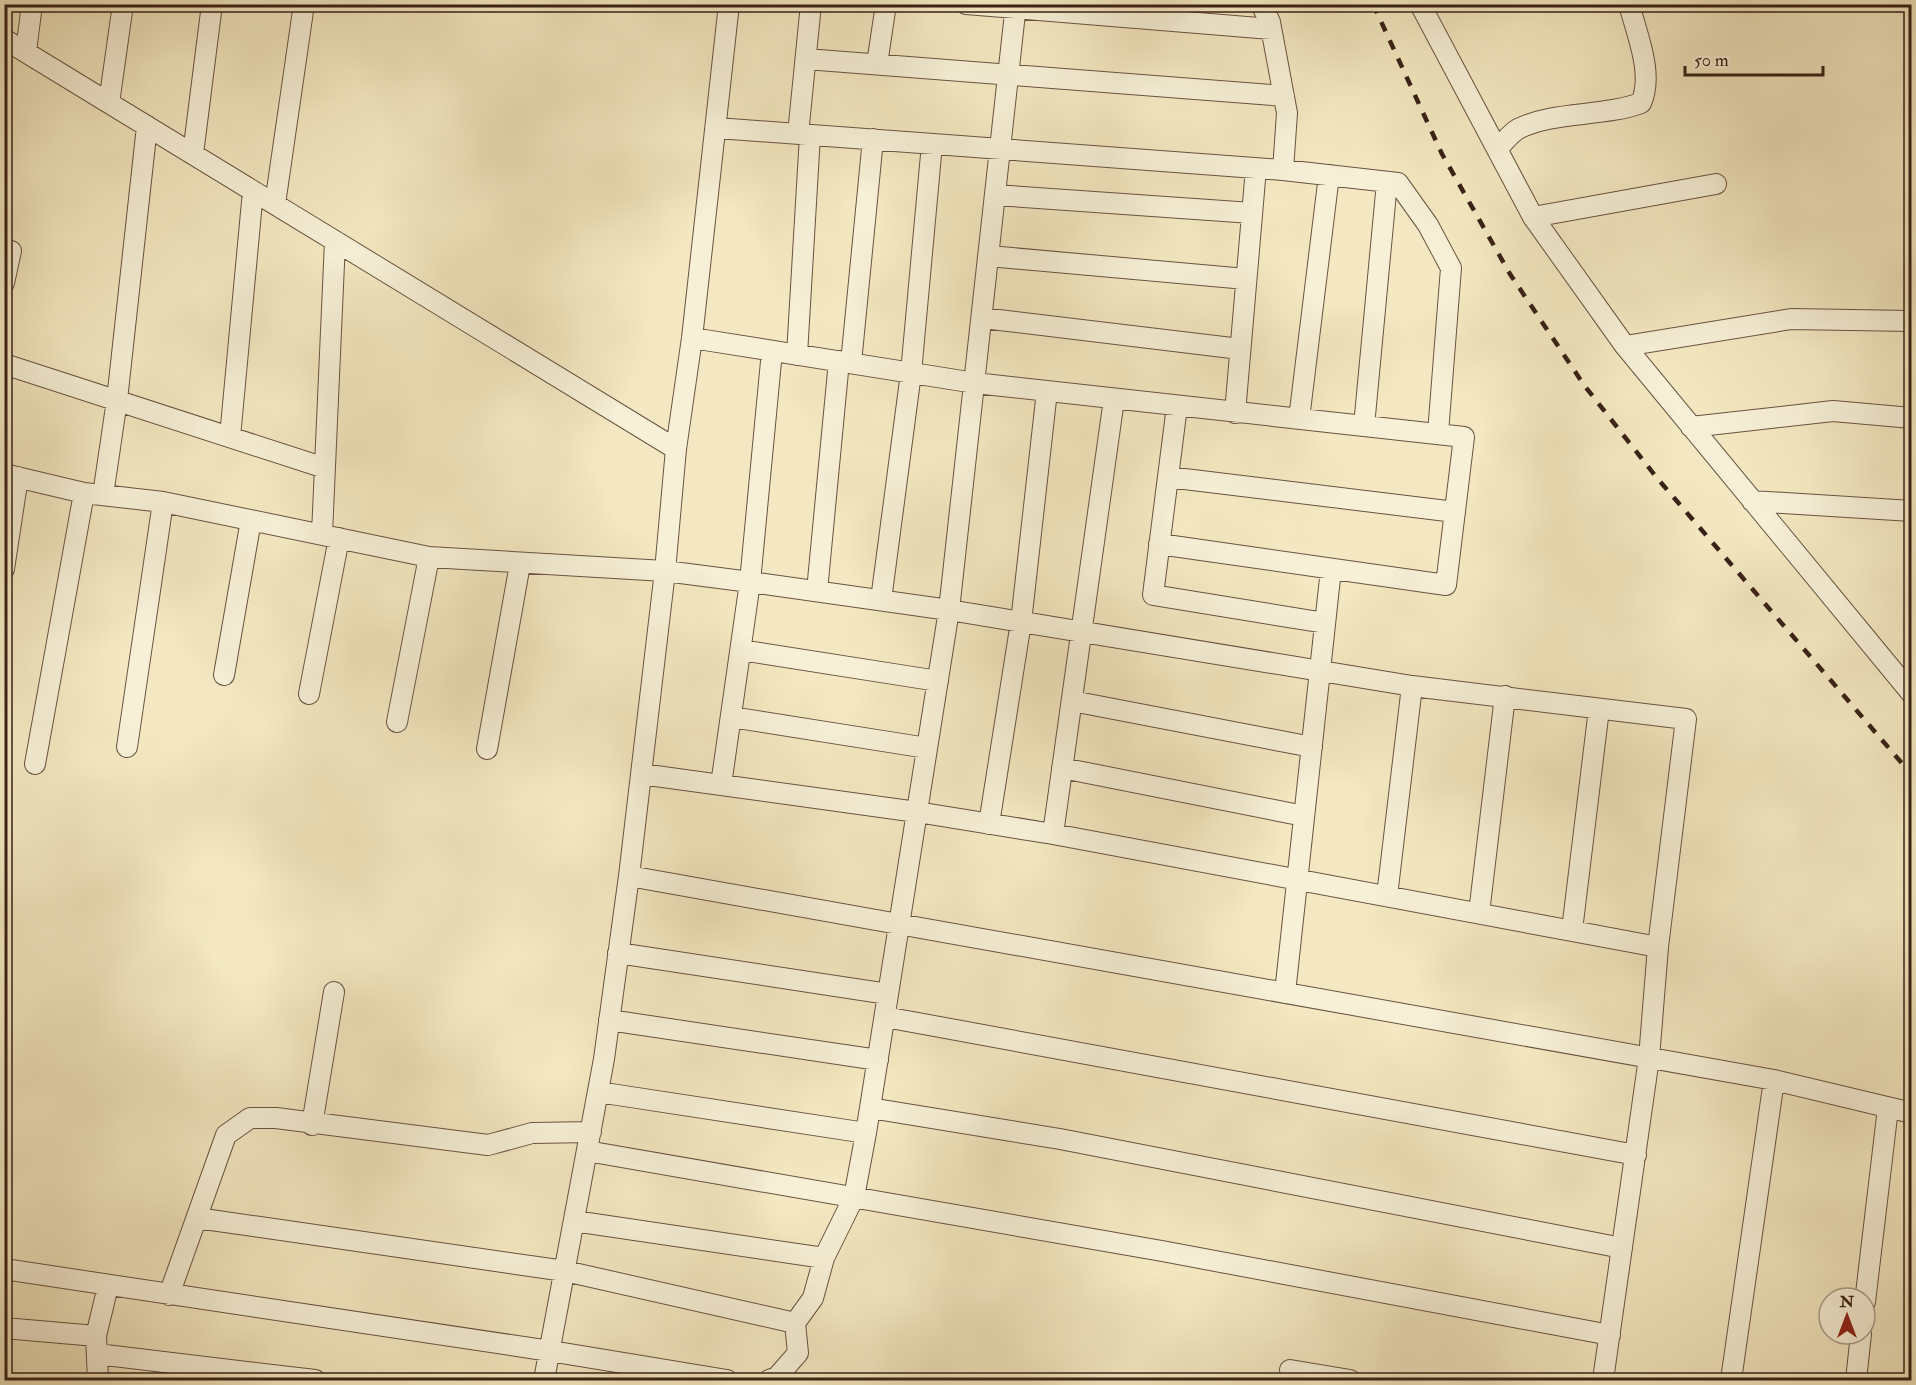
<svg xmlns="http://www.w3.org/2000/svg" width="1916" height="1385" font-family="'IM FELL Double Pica',serif">
  <style>
    .lines { fill: none; stroke-linecap: round; stroke-linejoin: round }
    .minor-casing { stroke: #685341; stroke-width: 22 }
    .minor { stroke: #f7f0d7; stroke-width: 20 }
    .rail { stroke: #392116; stroke-width: 4.5; stroke-dasharray: 10 10; stroke-linecap: butt }
  </style>
  <rect width="100%" height="100%" fill="#f3e8c1"/>
  <filter id="stains"><feTurbulence type="fractalNoise" baseFrequency=".00333" numOctaves="4"/><feColorMatrix values="0 0 0 0 .2 0 0 0 0 .09 0 0 0 0 .02 0 0 0 .5 -.17"/></filter>
  <radialGradient id="worn" r=".72"><stop offset=".6" stop-color="#630" stop-opacity="0"/><stop offset="1" stop-color="#630" stop-opacity=".3"/></radialGradient>
  <g class="lines">
    <defs>
      <path id="minor" d="M966 4 1271 29
        M1261 4 1270 22 1287 113 1283 170
        M1420 4 1533 217 1625 346 1912 694
        M4 39 676 449
        M26 52 32 4
        M806 59 1284 96
        M877 64 886 4
        M109 103 123 4
        M717 128 1283 170 1398 183 1428 225 1451 268 1438 433
        M798 134 811 4
        M1498 148C1504 142 1511 133 1518 129 1553 111 1603 117 1641 103 1654 74 1637 35 1629 4
        M193 154 212 4
        M996 195 1252 213
        M275 204 304 4
        M1533 217 1716 184
        M989 256 1246 279
        M4 283 11 251
        M983 318 1240 349
        M692 338 975 383 1464 437 1446 585 1159 544
        M1625 346 1791 319 1912 321
        M797 355 810 135
        M851 363 873 139
        M4 364 325 468
        M1177 406 1153 595 1325 623
        M1235 413 1256 168
        M1299 419 1329 175
        M1364 426 1387 182
        M1691 427 1833 411 1912 418
        M230 437 253 191
        M4 474 84 493 163 502 429 557 665 571 750 582 949 610 1412 686 1686 719 1658 947 1649 1058 1603 1380
        M1168 477 1455 512
        M103 495 117 400 147 126
        M1752 501 1912 511
        M322 534 335 241
        M4 569 18 477
        M817 591 839 361
        M881 600 911 373 932 144
        M741 650 938 681
        M224 675 251 520
        M309 694 339 538
        M1072 701 1312 747
        M731 717 927 748
        M397 722 429 557
        M127 747 163 502
        M487 749 520 564
        M35 764 84 493
        M1062 768 1304 816
        M641 774 917 812 1053 834 1658 947
        M721 785 750 582 772 351
        M989 824 1021 622 1047 391
        M1053 834 1114 399
        M629 876 1774 1080 1912 1113
        M1387 896 1412 686
        M1479 913 1505 696
        M1572 930 1599 709
        M618 953 888 994
        M1285 993 1331 569
        M885 1017 1636 1155
        M609 1020 878 1060
        M598 1092 866 1133
        M870 1108 1060 1139 1622 1248
        M312 1125 334 992
        M587 1151 1162 1251 1610 1335
        M197 1218 565 1271 795 1323
        M574 1221 824 1258
        M4 1269 550 1351 727 1380
        M169 1295 226 1135 250 1118H276L488 1145 532 1133 591 1132
        M1865 1302 1888 1108
        M4 1328 96 1336
        M97 1354 315 1380
        M1290 1370 1350 1380
        M98 1380 96 1336 108 1286
        M544 1380 604 1059 629 876 665 571 676 449 692 338 729 4
        M769 1380 777 1377 798 1353 795 1323 813 1298 824 1258 854 1197 866 1133 949 610 1016 4
        M1731 1380 1774 1080
        M1856 1380 1861 1334"/>
    </defs>
    <use href="#minor" class="minor-casing"/>
    <use href="#minor" class="minor"/>
    <path class="rail" d="M1373 4 1442 154 1510 274 1584 385 1657 478 1912 775"/>
  </g>
  <rect width="1916" height="1385" fill="none" stroke="#f3e8c1" stroke-width="24"/>
  <rect x="6" y="6" width="1904" height="1373" fill="none" stroke="#392116" stroke-width="3"/>
  <rect x="12" y="12" width="1892" height="1361" fill="none" stroke="#392116" stroke-width="1.5"/>
  <g transform="translate(1847 1316)"><circle r="28" fill="#f7f0d7" stroke="#ab9d8a" stroke-width="1.5"/>
  <path d="M0-4.5L10 22L0 15L-10 22Z" fill="#8f2418"/>
  <text y="-9" font-size="16" font-weight="bold" text-anchor="middle" fill="#392116">N</text>
  </g>
  <path d="M1685 66v9h138v-9" fill="none" stroke="#392116" stroke-width="3"/>
  <text x="1694" y="66" font-size="18" fill="#392116" stroke="#f7f0d7" stroke-width="4.5" paint-order="stroke">50 m</text>
  <rect width="100%" height="100%" filter="url(#stains)"/>
  <rect width="100%" height="100%" fill="url(#worn)"/>
</svg>
